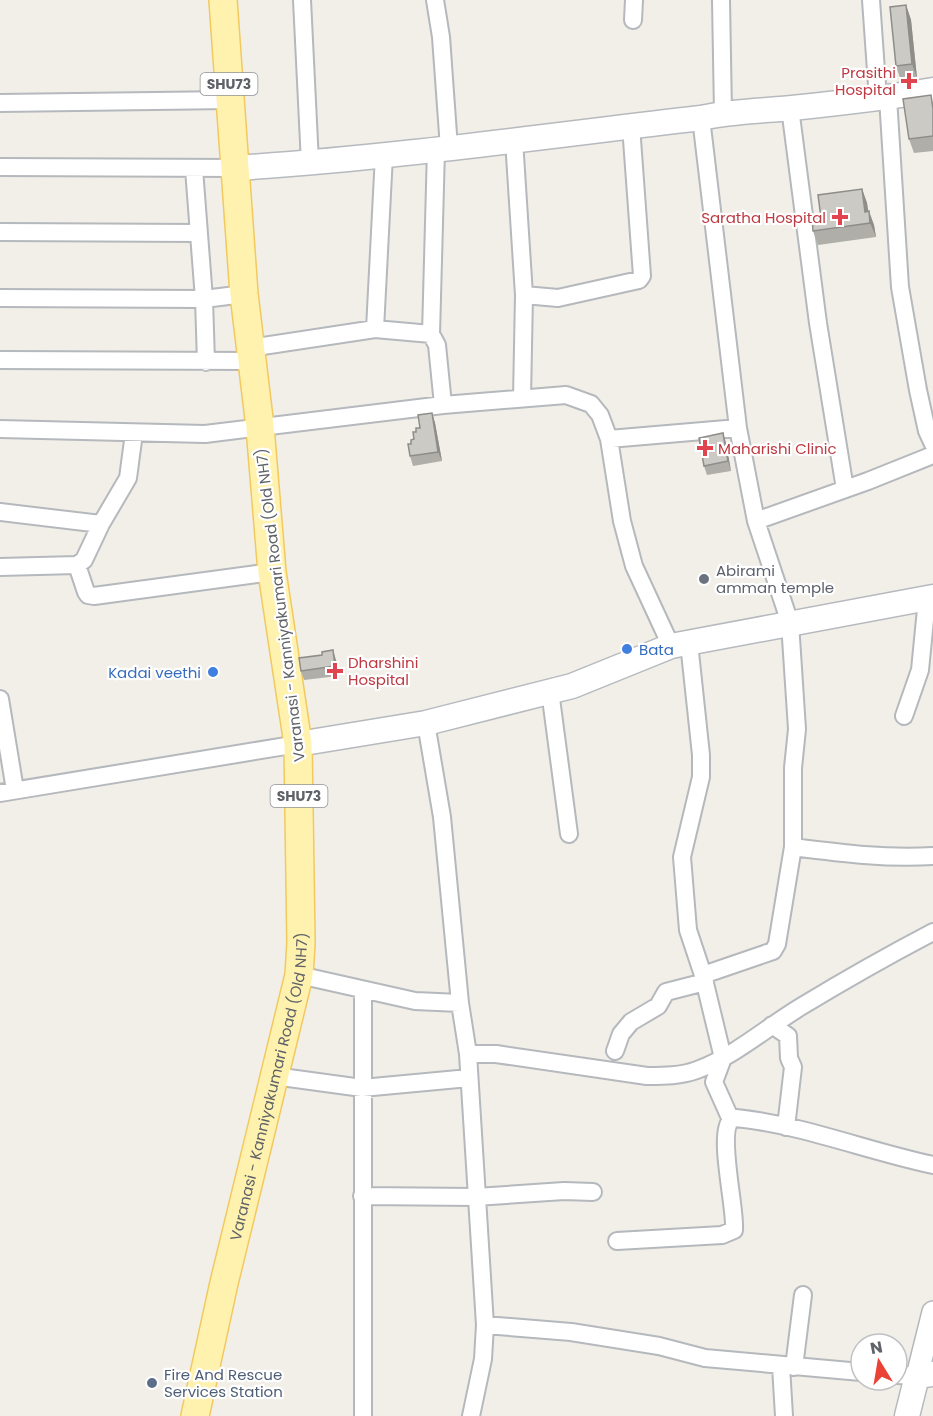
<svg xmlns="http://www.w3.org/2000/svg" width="933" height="1416" font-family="Poppins,sans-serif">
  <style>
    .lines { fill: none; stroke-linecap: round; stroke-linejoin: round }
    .minor-casing { stroke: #b5b8bc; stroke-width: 20 }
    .tertiary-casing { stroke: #b5b8bc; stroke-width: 24 }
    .secondary-casing { stroke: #b6babf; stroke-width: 27 }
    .primary-casing { stroke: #f2c960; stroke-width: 30 }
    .minor { stroke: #fff; stroke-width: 16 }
    .tertiary { stroke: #fff; stroke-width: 21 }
    .secondary { stroke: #fff; stroke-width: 24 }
    .primary { stroke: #fff2af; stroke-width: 27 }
    .wall { fill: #afaea9 }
    .shaded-wall { fill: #8f8d8a }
    .building { fill: #cccac5; stroke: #8f8d8a; stroke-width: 1.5 }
    .health-dot { fill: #e0444e; stroke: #fff; stroke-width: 2 }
    .worship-dot { fill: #6b7280; stroke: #fff; stroke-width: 2 }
    .shop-dot { fill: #3f7fe0; stroke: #fff; stroke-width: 2 }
    .service-dot { fill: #5c6f8a; stroke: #fff; stroke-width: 2 }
    .labels { text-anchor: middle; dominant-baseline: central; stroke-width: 4.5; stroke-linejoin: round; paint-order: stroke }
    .shield { fill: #fff; stroke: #8f9295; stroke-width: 1.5 }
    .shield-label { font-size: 14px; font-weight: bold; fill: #5f6368 }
    .health-label { font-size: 15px; fill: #be3a42; stroke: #fff; text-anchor: end }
    .worship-label { font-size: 15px; fill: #5b616d; stroke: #fff; text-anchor: start }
    .street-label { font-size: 15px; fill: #5f6368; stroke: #fff }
    .shop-label { font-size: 15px; fill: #366cbe; stroke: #fff; text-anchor: start }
    .service-label { font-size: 15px; fill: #4e5e75; stroke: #fff; text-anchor: start }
  </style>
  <rect width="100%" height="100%" fill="#f1efe8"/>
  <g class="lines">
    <defs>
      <path id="minor" d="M302 0 310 163
        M435 0 441 37 449 148
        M721 0 723 113
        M871 0 878 99
        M633 20 634 0
        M888 98 900 287 918 390 927 431 933 444
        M0 103 231 100
        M790 108 818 323 845 489
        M701 118 738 428 756 521 790 623 797 729 793 768V847C840 853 886 859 933 856
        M514 140 524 295 522 398
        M0 167 236 168
        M194 169 204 299 206 362
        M0 232 199 233
        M524 295 558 298 639 280 642 276 631 126
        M0 298 204 299 244 294
        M375 329 384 155
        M431 334 436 149
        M250 348 375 329 431 334 437 345 443 405
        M0 360 251 361
        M0 429 205 434 443 405 566 395 591 404 600 415 609 439 738 428
        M609 439 622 521 634 566 671 646
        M0 512 101 524
        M756 521 868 481 933 455
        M77 565 86 592 88 595 94 596 272 572
        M0 567 77 565 84 560 101 524 128 478 134 433
        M689 643 701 755V777L682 857 688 930 703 975 723 1058 714 1082 731 1120
        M550 691 569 834
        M0 699 15 790
        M904 716 920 670 927 599
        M426 723 442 817 460 1003 468 1054 485 1325 483 1359 471 1416
        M0 793 298 744
        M299 975 415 1001 460 1003
        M703 975 773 951 777 944 793 847
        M772 1025 788 1036 789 1058 793 1067 786 1127
        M615 1051 621 1034 631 1022 658 1006 666 992 705 982
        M468 1054H496L647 1076C664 1076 681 1076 697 1070 735 1056 767 1027 802 1006 845 980 889 955 933 932
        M274 1076 362 1088 469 1078
        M362 1196 476 1197 564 1191 593 1192
        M617 1241 722 1235 734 1230C736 1208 717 1134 731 1120L736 1118C803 1125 867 1151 933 1165
        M485 1325 571 1332 659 1346 705 1358 861 1372
        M781 1366 784 1416
        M794 1367 803 1295
        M897 1375 917 1376
        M363 1416V990"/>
      <path id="tertiary" d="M917 1376 933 1312"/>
      <path id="secondary" d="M236 168C391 158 546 136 701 118 731 111 761 111 792 108 839 103 886 98 933 90
        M298 744 426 723 572 686 671 646 933 597
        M907 1416 917 1376 933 1374"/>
      <g id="primary">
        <path id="s1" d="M195 1416 224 1283 299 975 301 943 298 744 272 572 260 427 244 294 223 0"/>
      </g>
    </defs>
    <use href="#minor" class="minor-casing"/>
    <use href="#tertiary" class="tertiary-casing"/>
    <use href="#secondary" class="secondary-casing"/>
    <use href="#primary" class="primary-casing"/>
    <use href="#minor" class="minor"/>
    <use href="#tertiary" class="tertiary"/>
    <use href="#secondary" class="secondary"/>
    <use href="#primary" class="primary"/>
  </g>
  <path class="wall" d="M906 5 911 20 917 78 901 81 896 66Z
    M933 101V151L914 153 909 139Z
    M862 189 867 203 868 211 874 225 876 237 818 245 813 231 821 218Z
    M432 413 435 423 442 461 413 466 410 456 411 444 416 432Z
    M726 443 731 471 707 475 704 466Z
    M336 660 338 676 304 680 301 671Z"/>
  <path class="shaded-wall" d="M906 5 911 20 917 78 912 64Z
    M862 189 867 203 870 223 865 212Z
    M869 211 874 225 876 237 870 223Z
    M432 413 435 423 442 461 438 452Z
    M723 433 726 443 731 471 728 461Z
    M333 650 336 660 338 676 335 666Z"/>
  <path class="building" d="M906 5 912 64 896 66 890 7Z
    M931 95 933 109V136L909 139 903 99Z
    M862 189 865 212 869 211 870 223 813 231 812 219 821 218 818 195Z
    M432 413 438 452 410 456 408 444H411V440L414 439 413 432H416V428H420L418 415Z
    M723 433 728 461 704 466 699 438Z
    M333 650 335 666 301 671 299 658 322 655V652Z"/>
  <g class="health-dot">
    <path d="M906 72h6v6h6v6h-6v6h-6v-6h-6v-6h6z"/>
    <path d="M837 208h6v6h6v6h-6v6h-6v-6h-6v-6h6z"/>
    <path d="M702 439h6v6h6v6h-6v6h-6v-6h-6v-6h6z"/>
    <path d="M332 662h6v6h6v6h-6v6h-6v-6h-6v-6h6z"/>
  </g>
  <circle class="worship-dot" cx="704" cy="579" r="6"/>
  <g class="shop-dot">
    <circle cx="627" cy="649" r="6"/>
    <circle cx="213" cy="672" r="6"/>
  </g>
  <circle class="service-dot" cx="152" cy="1383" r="6"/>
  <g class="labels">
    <g class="shield">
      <rect x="200.5" y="73" width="57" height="22" rx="4.5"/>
      <rect x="270.5" y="785" width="57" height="22" rx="4.5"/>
    </g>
    <g class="shield-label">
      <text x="229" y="84">SHU73</text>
      <text x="299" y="796">SHU73</text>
    </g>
    <g class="health-label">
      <text x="896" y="72">Prasithi<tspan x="896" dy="17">Hospital</tspan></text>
      <text x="826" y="217">Saratha Hospital</text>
      <text x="718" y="448" text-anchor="start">Maharishi Clinic</text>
      <text x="348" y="662" text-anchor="start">Dharshini<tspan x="348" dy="17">Hospital</tspan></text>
    </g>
    <g class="worship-label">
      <text x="716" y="570">Abirami<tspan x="716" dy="17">amman temple</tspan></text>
    </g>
    <g class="street-label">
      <text transform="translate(280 605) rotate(-97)">Varanasi - Kanniyakumari Road (Old NH7)</text>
      <text stroke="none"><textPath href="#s1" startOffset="338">Varanasi - Kanniyakumari Road (Old NH7)</textPath></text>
    </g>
    <g class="shop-label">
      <text x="639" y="649">Bata</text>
      <text x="201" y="672" text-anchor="end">Kadai veethi</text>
    </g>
    <g class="service-label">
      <text x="164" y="1374">Fire And Rescue<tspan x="164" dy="17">Services Station</tspan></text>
    </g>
  </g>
  <g transform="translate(879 1362) rotate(349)"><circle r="28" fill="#ffffff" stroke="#bfc1c3" stroke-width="1.5"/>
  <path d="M0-4.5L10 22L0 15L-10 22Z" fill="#ea4335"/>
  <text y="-9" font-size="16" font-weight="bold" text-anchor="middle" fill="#5f6368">N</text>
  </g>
</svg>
